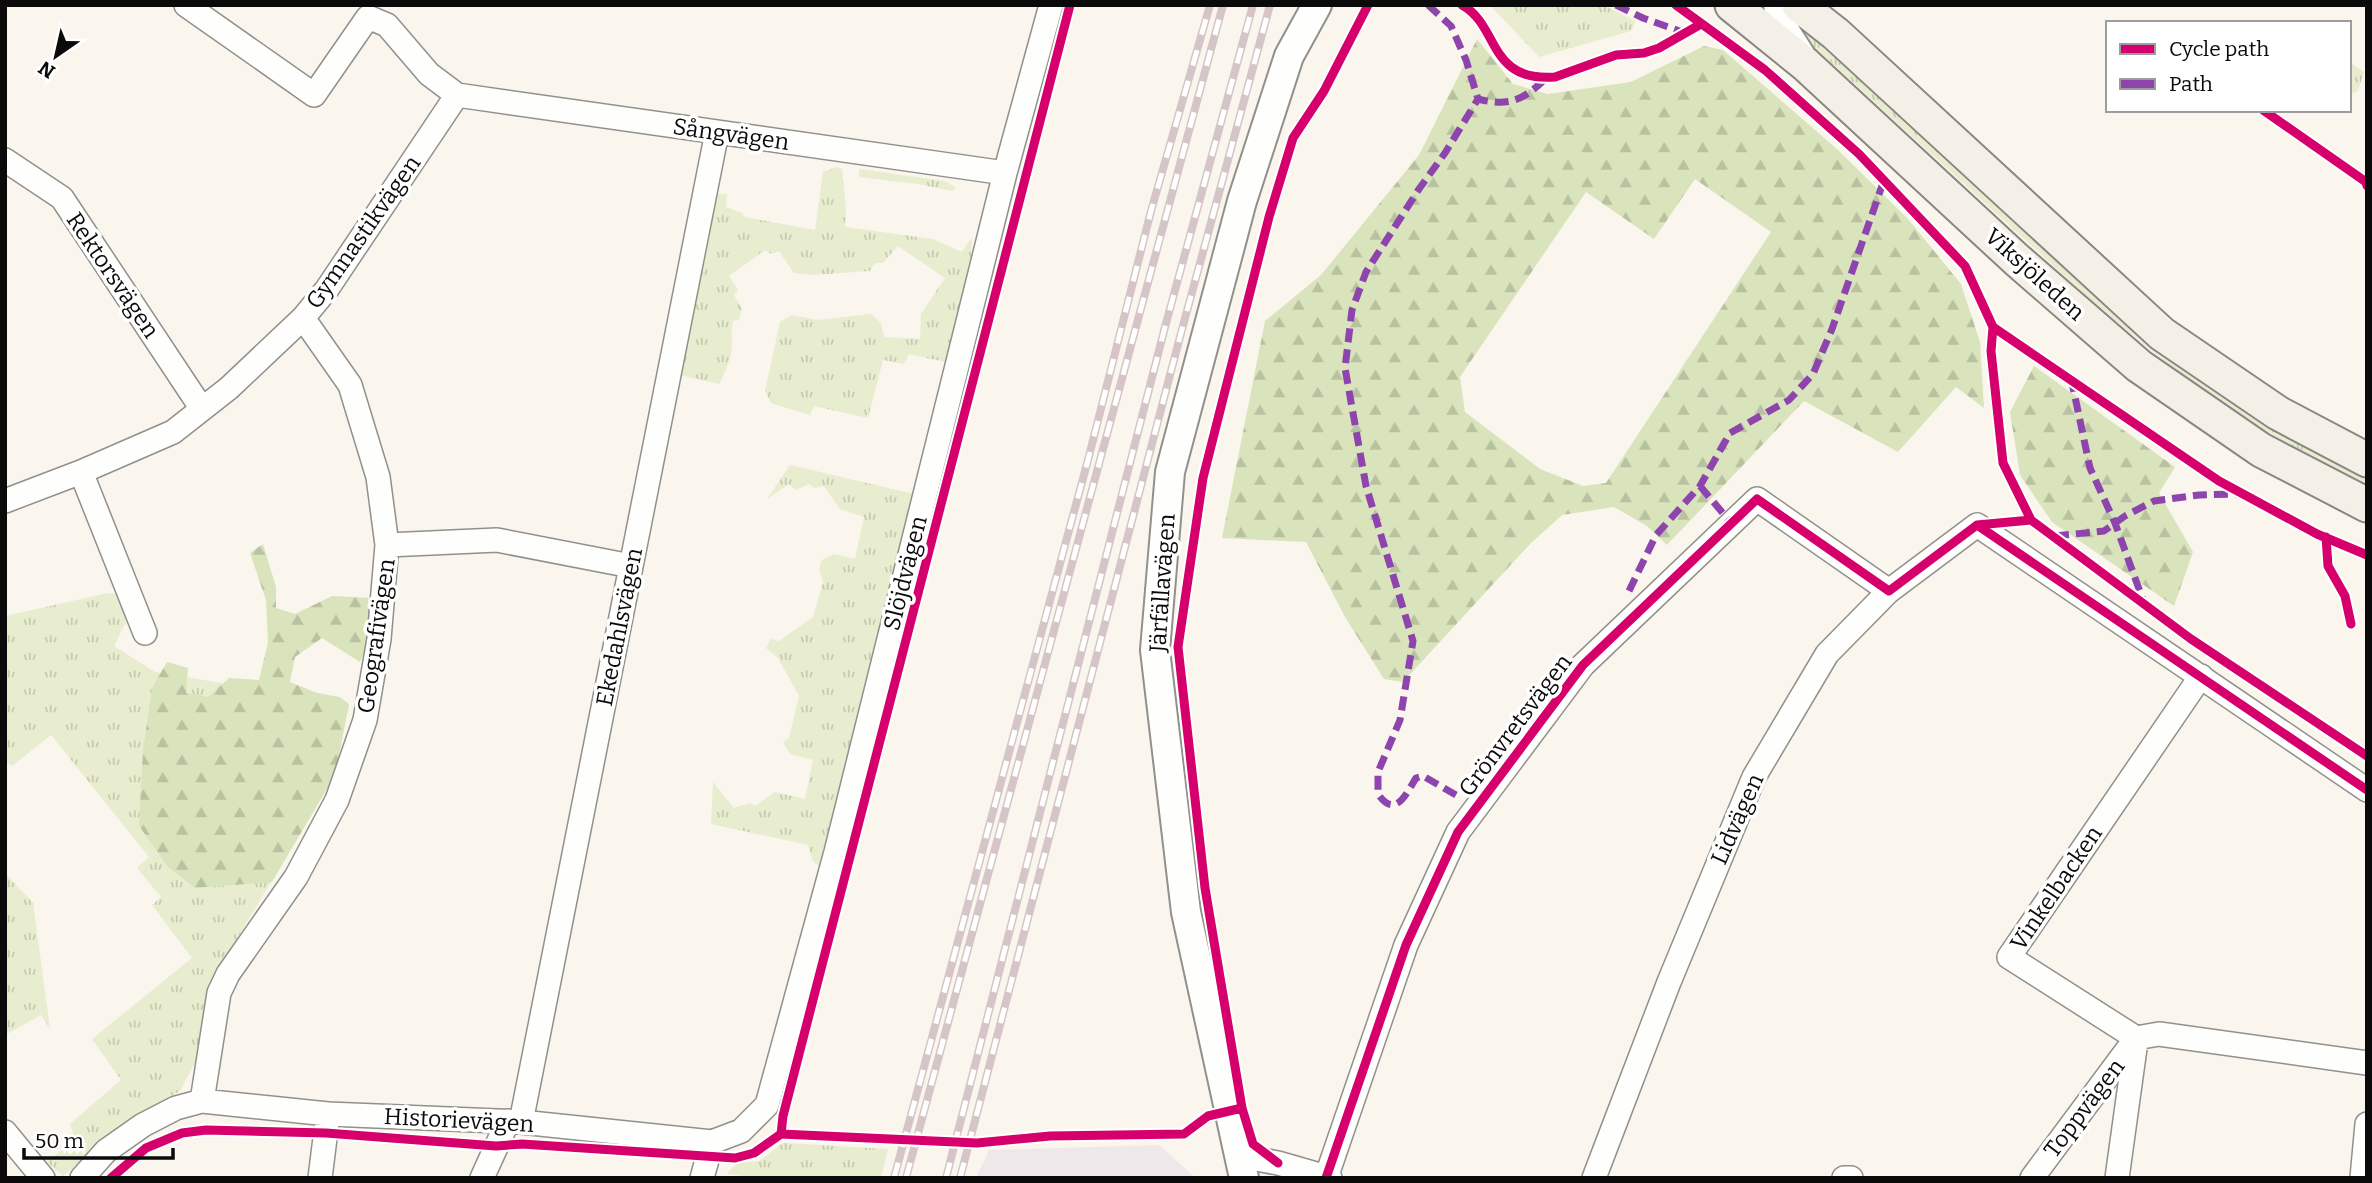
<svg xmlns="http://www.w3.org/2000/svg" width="2372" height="1183" font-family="Bitter,serif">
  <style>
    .industrial { fill: #efe8eb }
    .grass { fill: url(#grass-tufts) }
    .forest { fill: url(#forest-firs); fill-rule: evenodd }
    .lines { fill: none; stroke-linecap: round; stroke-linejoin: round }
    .minor-casing { stroke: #92908c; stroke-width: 26 }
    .tertiary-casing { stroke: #92908c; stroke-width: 32 }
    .secondary-casing { stroke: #898683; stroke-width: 37 }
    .minor { stroke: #fefefc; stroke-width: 23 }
    .tertiary { stroke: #fefefc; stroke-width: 28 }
    .secondary { stroke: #f4f0e7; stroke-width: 33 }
    .rail-casing { stroke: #d5c5c7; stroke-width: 8 }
    .rail { stroke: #fff; stroke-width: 5; stroke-dasharray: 16; stroke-linecap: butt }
    .quiet { stroke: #8e44ad; stroke-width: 7; stroke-dasharray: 14 7; stroke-linecap: butt }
    .cycleway-casing { stroke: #fff; stroke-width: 13 }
    .cycleway { stroke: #d6006c; stroke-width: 9 }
    .labels { text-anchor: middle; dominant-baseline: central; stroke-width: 7; stroke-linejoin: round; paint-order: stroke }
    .street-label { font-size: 23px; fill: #0a0a0a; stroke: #fff }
  </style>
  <defs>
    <pattern id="grass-tufts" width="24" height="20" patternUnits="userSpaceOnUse" patternTransform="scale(1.75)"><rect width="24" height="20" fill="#e7edce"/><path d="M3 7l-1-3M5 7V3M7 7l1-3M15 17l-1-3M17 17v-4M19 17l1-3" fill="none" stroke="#c5cab0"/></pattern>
    <pattern id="forest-firs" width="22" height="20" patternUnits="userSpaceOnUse" patternTransform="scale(1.75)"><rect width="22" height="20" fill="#d9e4bc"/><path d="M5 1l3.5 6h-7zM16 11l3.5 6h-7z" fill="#b9c2a0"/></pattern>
  </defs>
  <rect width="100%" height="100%" fill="#faf5ed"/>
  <path class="industrial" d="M1159 1145 1196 1178H976L989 1150Z"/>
  <path class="grass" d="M1490 5H1603L1636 21 1631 31 1539 57Z
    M1798 22 2030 227 2367 469V492L2214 399 2151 350 2092 301 1811 44Z
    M2349 62 2364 72 2358 91 2349 95Z
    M837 167 842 169 846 209 845 227 933 239 962 252 972 237 970 272 945 362 909 354 904 364 883 360 868 418 814 406 810 415 771 403 765 391 780 322 792 315 818 320 871 314 881 323 884 337 920 339 921 314 945 278 898 246 883 263H875L870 271 812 275 794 273 779 251 771 254 765 250 729 276 738 290 734 295 742 309 739 320 733 321C731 330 732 336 732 345 732 358 725 372 719 384L680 375 716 196 719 194H727L726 207 742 213 744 217 815 230 823 172Z
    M859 169 945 181 956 188 953 191 918 184 859 177Z
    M790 465 914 494 819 866 813 861 808 845 711 824 713 782 734 808 750 803 755 806 775 792 805 799 813 760 790 754 783 742 789 738 799 696 778 658 766 648 771 639 779 641 813 617 823 582 819 569 822 560 834 554 855 559 864 517 840 509 824 486 814 488 809 484 796 490 789 484 767 499Z
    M108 593 120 594 129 616 114 646 155 672 349 704 335 775 214 977 197 1059 180 1091 136 1116 63 1176 47 1162 75 1139 70 1124 121 1080 92 1039 192 958 152 905 161 897 137 868 149 857 51 735 12 766 5 760V616Z
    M5 873 33 903 50 1029 41 1015 5 1035Z
    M783 1143 888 1149 881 1178H758L727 1174 737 1163 759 1161Z"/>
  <path class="forest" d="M1477 39 1513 84 1548 94 1631 82 1704 46 1723 50 1838 150 1908 219 1961 284 1980 342 1984 408 1956 387 1898 452 1804 401 1667 545 1647 526 1614 507 1562 515 1530 544 1403 682 1384 679 1345 617 1306 542 1222 538 1265 321 1321 275 1419 155ZM1695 179 1771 232 1606 483 1583 486 1540 469 1465 412 1460 377 1586 192 1654 239Z
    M2034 366 2175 467 2159 493 2193 552 2174 606 2052 522 2020 475 2010 412Z
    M263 544 276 587V608L295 614 332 596 372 598 373 633 360 662 322 638 295 657 290 682 317 693 340 697 349 704 335 775 272 882 195 888 168 867 139 826 143 750 152 688 167 662 188 668 186 693 208 697 229 678 259 680 268 642 266 600 250 553Z"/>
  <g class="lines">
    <defs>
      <path id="minor" d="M186 5 314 95 368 17 387 25 429 74 457 95 1005 173
        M5 160 62 198 202 409
        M81 472 145 633
        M5 501 81 472 173 432 229 388 303 318 327 289 457 95
        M387 545 497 540 631 566
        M2201 676 2009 957 2136 1038 2159 1034 2367 1063
        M202 1101 219 993 228 974 296 877 337 800 365 720 379 639 387 545 378 477 350 385 303 318
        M521 1122 717 132
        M5 1132 43 1178
        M1239 1156 1278 1163 1330 1178
        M82 1178 106 1151 143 1125 176 1108 202 1101 328 1114 521 1122 712 1142 741 1131 767 1105 836 852 1005 173 1051 5
        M320 1178 328 1114
        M482 1178 508 1121
        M702 1178 712 1142
        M1326 1178 1406 945 1458 832 1583 665 1757 499 1889 591
        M1594 1178 1669 982 1754 777 1827 654 1889 591 1977 525 2367 790
        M1844 1178H1851
        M2032 1178 2136 1038
        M2117 1178 2136 1041
        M2362 1178 2367 1124"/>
      <path id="tertiary" d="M1778 5 1785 31 1801 56
        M1244 1178 1186 912 1155 650 1170 472 1242 201 1289 56 1317 5"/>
      <path id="secondary" d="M1732 5 1805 64 2017 260 2139 366 2261 450 2367 505
        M1799 5 1836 34 2162 334 2278 413 2367 460"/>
    </defs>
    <use href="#minor" class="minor-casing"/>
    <use href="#tertiary" class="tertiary-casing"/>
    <use href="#secondary" class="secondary-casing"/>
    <use href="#minor" class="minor"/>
    <use href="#tertiary" class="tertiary"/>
    <use href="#secondary" class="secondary"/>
    <defs>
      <path id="rail" d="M894 1178 1088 460 1151 211 1210 5
        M906 1178 1223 5
        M946 1178 1165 327 1253 5
        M960 1178 1181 333 1270 5"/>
    </defs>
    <use href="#rail" class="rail-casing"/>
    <use href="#rail" class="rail"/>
    <path class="quiet" d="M1428 5 1451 26 1466 60 1478 99C1509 107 1524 100 1546 78
      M1616 5 1643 18 1685 33
      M2071 378 2090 468 2115 523 2143 600
      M1700 486 1732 524
      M2055 536 2104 531 2125 516 2154 501 2199 495 2238 494
      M1629 591 1656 535 1700 486 1730 433 1789 400 1813 374 1832 329 1884 180
      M1456 795 1423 776 1416 778C1407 792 1396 820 1378 794V772L1400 720 1413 641 1366 486 1345 368 1352 310 1366 272 1419 189 1445 153 1478 99"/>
    <defs>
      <path id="cycleway" d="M1462 5C1500 26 1487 82 1555 77L1616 55 1644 53 1659 48 1701 24
        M1676 5 1765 70 1859 154 1965 266 1993 327 1991 351 2003 463 2031 520
        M2263 110 2366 182 2367 186
        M1993 327 2219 481 2317 534 2367 555
        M1977 525 2367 790
        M1977 525 2031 520 2191 639 2367 756
        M2326 537 2328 566 2345 596 2351 624
        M781 1134 783 1116 1070 5
        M1278 1163 1253 1144 1242 1108 1205 888 1178 647 1203 478 1269 217 1293 138 1324 91 1368 5
        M111 1178 146 1148 182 1133 206 1130 326 1133 496 1146 522 1144 735 1158 754 1153 781 1134 977 1143 1050 1136 1184 1134 1208 1116 1242 1108
        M1326 1178 1406 945 1458 832 1583 665 1757 499 1889 591 1977 525"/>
    </defs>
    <use href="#cycleway" class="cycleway-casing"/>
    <use href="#cycleway" class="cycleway"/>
  </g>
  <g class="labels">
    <g class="street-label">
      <text transform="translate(731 134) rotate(8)">Sångvägen</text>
      <text transform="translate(363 232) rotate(-55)">Gymnastikvägen</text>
      <text transform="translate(2035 274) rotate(42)">Viksjöleden</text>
      <text transform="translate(113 275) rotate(56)">Rektorsvägen</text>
      <text transform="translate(905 573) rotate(-76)">Slöjdvägen</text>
      <text transform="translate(1162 583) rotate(-86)">Järfällavägen</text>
      <text transform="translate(619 627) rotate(-79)">Ekedahlsvägen</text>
      <text transform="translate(376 636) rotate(-82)">Geografivägen</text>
      <text transform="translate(1515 725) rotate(-53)">Grönvretsvägen</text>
      <text transform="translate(1737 819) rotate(-66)">Lidvägen</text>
      <text transform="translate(2056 888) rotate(-56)">Vinkelbacken</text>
      <text transform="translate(2084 1108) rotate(-53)">Toppvägen</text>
      <text transform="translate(459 1120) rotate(3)">Historievägen</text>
    </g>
  </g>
  <rect width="2372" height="1183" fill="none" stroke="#0a0a0a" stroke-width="14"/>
  <rect x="2106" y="21" width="245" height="91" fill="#ffffff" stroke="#9d9d9d" stroke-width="2"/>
  <rect x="2120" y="44" width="35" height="10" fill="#d6006c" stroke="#9d9d9d" stroke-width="2"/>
  <text x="2169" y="56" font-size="21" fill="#0a0a0a">Cycle path</text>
  <rect x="2120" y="79" width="35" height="10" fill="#8e44ad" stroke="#9d9d9d" stroke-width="2"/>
  <text x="2169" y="91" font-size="21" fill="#0a0a0a">Path</text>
  <g transform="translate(56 56) rotate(214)" stroke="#ffffff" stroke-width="5" paint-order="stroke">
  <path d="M0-5L12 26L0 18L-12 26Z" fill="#0a0a0a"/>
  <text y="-10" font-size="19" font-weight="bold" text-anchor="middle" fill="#0a0a0a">N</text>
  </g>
  <path d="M24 1148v10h149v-10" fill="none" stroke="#0a0a0a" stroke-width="3.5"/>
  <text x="35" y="1148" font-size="21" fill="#0a0a0a" stroke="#ffffff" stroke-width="5" paint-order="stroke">50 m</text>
</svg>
